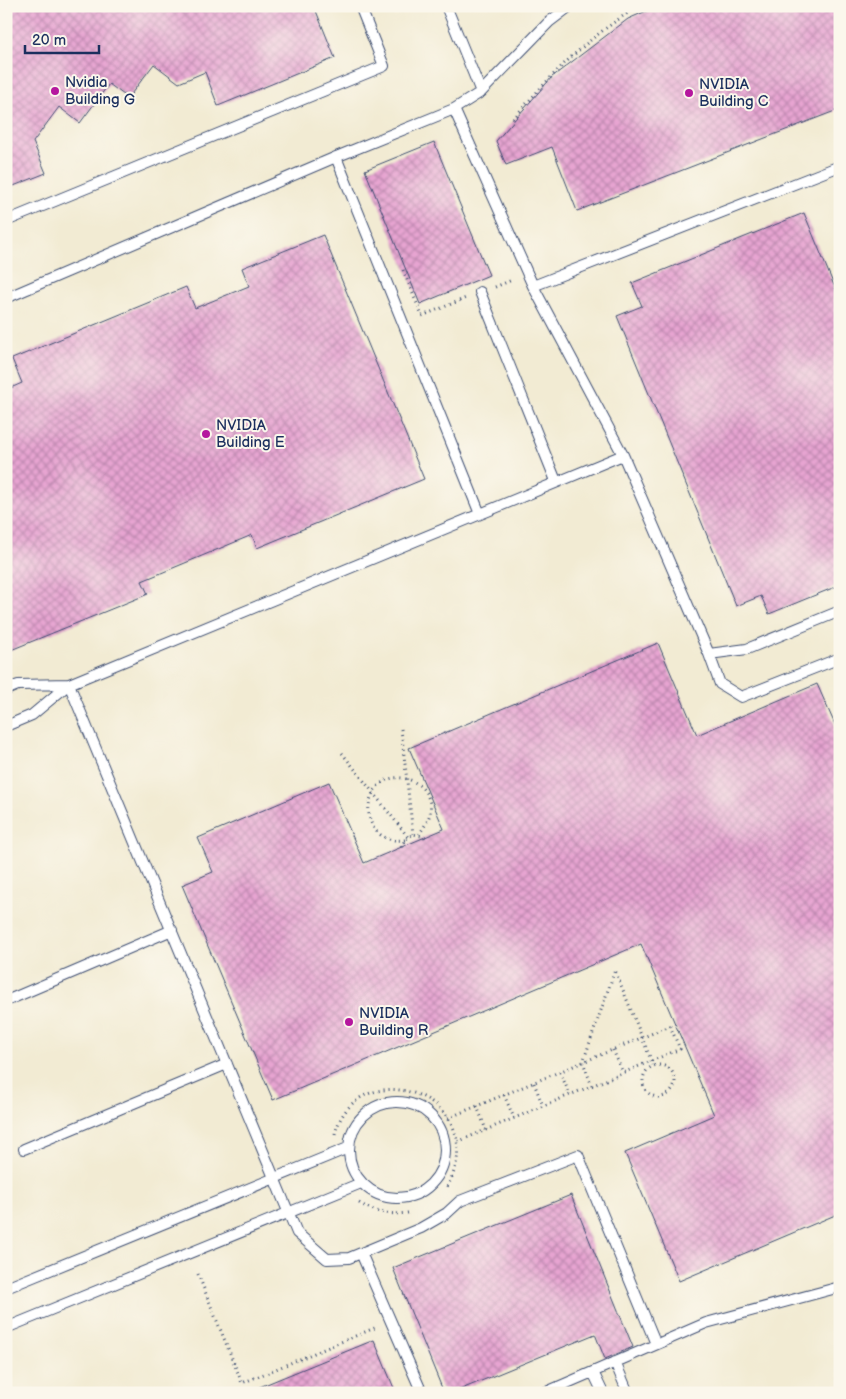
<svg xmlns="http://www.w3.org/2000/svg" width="846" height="1399" font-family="'Balsamiq Sans',sans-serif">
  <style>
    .building { fill: url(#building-cross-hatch) }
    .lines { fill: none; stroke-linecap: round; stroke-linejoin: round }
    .lane-casing { stroke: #3b4b70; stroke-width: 12 }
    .path { stroke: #3b4b70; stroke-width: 3; stroke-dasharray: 1 4; stroke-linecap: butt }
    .lane { stroke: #fff; stroke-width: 10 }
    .poi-dot { fill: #b5179e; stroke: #fbf7ec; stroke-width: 2 }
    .labels { text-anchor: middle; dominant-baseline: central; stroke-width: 4; stroke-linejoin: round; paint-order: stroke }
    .poi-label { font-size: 15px; fill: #1b2f5e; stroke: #fbf7ec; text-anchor: start }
  </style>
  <defs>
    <pattern id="building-cross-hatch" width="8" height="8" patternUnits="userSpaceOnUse" patternTransform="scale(1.25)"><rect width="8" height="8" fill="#e7a4d1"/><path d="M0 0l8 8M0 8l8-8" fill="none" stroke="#ba86ad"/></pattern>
  </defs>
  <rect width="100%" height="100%" fill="#fbf7ec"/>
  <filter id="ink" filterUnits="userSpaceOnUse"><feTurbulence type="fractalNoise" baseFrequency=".02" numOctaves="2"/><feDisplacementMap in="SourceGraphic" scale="10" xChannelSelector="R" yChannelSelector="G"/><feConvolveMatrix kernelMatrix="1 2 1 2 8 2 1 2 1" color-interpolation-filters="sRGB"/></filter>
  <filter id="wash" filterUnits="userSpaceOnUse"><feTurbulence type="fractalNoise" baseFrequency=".0096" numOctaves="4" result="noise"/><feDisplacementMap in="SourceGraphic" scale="20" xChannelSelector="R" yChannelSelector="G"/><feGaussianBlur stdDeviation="1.12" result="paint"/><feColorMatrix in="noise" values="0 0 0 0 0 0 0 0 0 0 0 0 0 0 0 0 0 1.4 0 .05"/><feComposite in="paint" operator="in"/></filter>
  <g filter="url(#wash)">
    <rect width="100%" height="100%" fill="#f2ebd3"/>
    <g id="blocks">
      <path class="building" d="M6 6H314L335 58 218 106 205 72 179 83 154 64 128 98 109 84 80 123 59 107 33 142 46 173 6 189Z
        M658 6H840V109L577 211 552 147 506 165 496 141 552 77 628 19Z
        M434 142 489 275 420 304 365 170Z
        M804 213 840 300V585L769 614 761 596 736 606 617 316 642 306 632 283Z
        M323 235 424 479 257 548 252 535 142 581 148 594 6 652V390L22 383 12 359 186 287 195 308 249 286 242 268Z
        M658 643 697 735 817 684 840 736V1213L679 1281 625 1153 714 1115 641 944 273 1100 182 885 213 872 198 838 329 782 364 863 444 829 409 748Z
        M571 1195 633 1347 605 1359 595 1334 452 1393H444L393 1268Z
        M374 1340 396 1393H245Z"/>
    </g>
  </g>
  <g filter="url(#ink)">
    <use href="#blocks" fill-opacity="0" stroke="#3b4b70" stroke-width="1"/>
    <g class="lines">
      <defs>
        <path id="lane" d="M446 6 481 92
          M454 109 533 286 623 455
          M336 157 480 514
          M6 221 384 66 360 6
          M533 286 840 166
          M480 292 556 481
          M6 298 336 157 454 109 481 92 549 22 570 6
          M709 654 720 684 741 697 840 658
          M69 684 297 1233 327 1259 349 1258 421 1228 447 1213 460 1201 578 1155 656 1344
          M6 690 18 685 69 684
          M6 726 32 715 69 684 623 455 709 654 747 649 840 611
          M6 1001 172 930
          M349 1150a48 48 0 1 1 96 0a48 48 0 1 1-96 0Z
          M24 1149 227 1064
          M361 1253 422 1393
          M6 1288 348 1148
          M6 1328 361 1183
          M615 1362 628 1393
          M593 1372 603 1393
          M544 1393 706 1323 840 1287"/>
      </defs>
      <use href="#lane" class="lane-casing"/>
      <path class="path" d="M513 119C554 72 585 39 639 6
        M403 270 422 316 466 298
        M495 287 512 280
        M401 729 413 834
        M342 753 408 837
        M405 840C352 846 361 767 407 779 415 781 423 787 427 795 435 810 428 822 419 834
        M401 847 405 840 413 834 426 837
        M613 1050 623 1073
        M643 1081a16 16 0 1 1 32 0a16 16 0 1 1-32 0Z
        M560 1072 570 1095
        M534 1083 543 1106
        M592 1086 583 1062 615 970 653 1065
        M504 1095 514 1118
        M477 1106 486 1130
        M448 1118 670 1026 680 1049 457 1142
        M335 1134C356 1049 499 1096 446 1189
        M359 1203C376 1213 389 1215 408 1213
        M198 1274 242 1383 377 1327"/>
      <use href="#lane" class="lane"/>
    </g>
  </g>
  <g class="poi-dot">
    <circle cx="55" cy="91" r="5"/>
    <circle cx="689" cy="93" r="5"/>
    <circle cx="206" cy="434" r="5"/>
    <circle cx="349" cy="1022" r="5"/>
  </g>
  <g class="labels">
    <g class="poi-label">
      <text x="65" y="82">Nvidia<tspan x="65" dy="17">Building G</tspan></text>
      <text x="699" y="84">NVIDIA<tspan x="699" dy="17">Building C</tspan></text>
      <text x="216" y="425">NVIDIA<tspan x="216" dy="17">Building E</tspan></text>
      <text x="359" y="1013">NVIDIA<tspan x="359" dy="17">Building R</tspan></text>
    </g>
  </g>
  <rect width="846" height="1399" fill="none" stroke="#fbf7ec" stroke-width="25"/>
  <path d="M25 45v8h74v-8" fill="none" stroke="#1b2f5e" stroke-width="2.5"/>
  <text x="32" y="45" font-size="15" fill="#1b2f5e" stroke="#fbf7ec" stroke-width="4" paint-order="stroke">20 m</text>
</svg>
